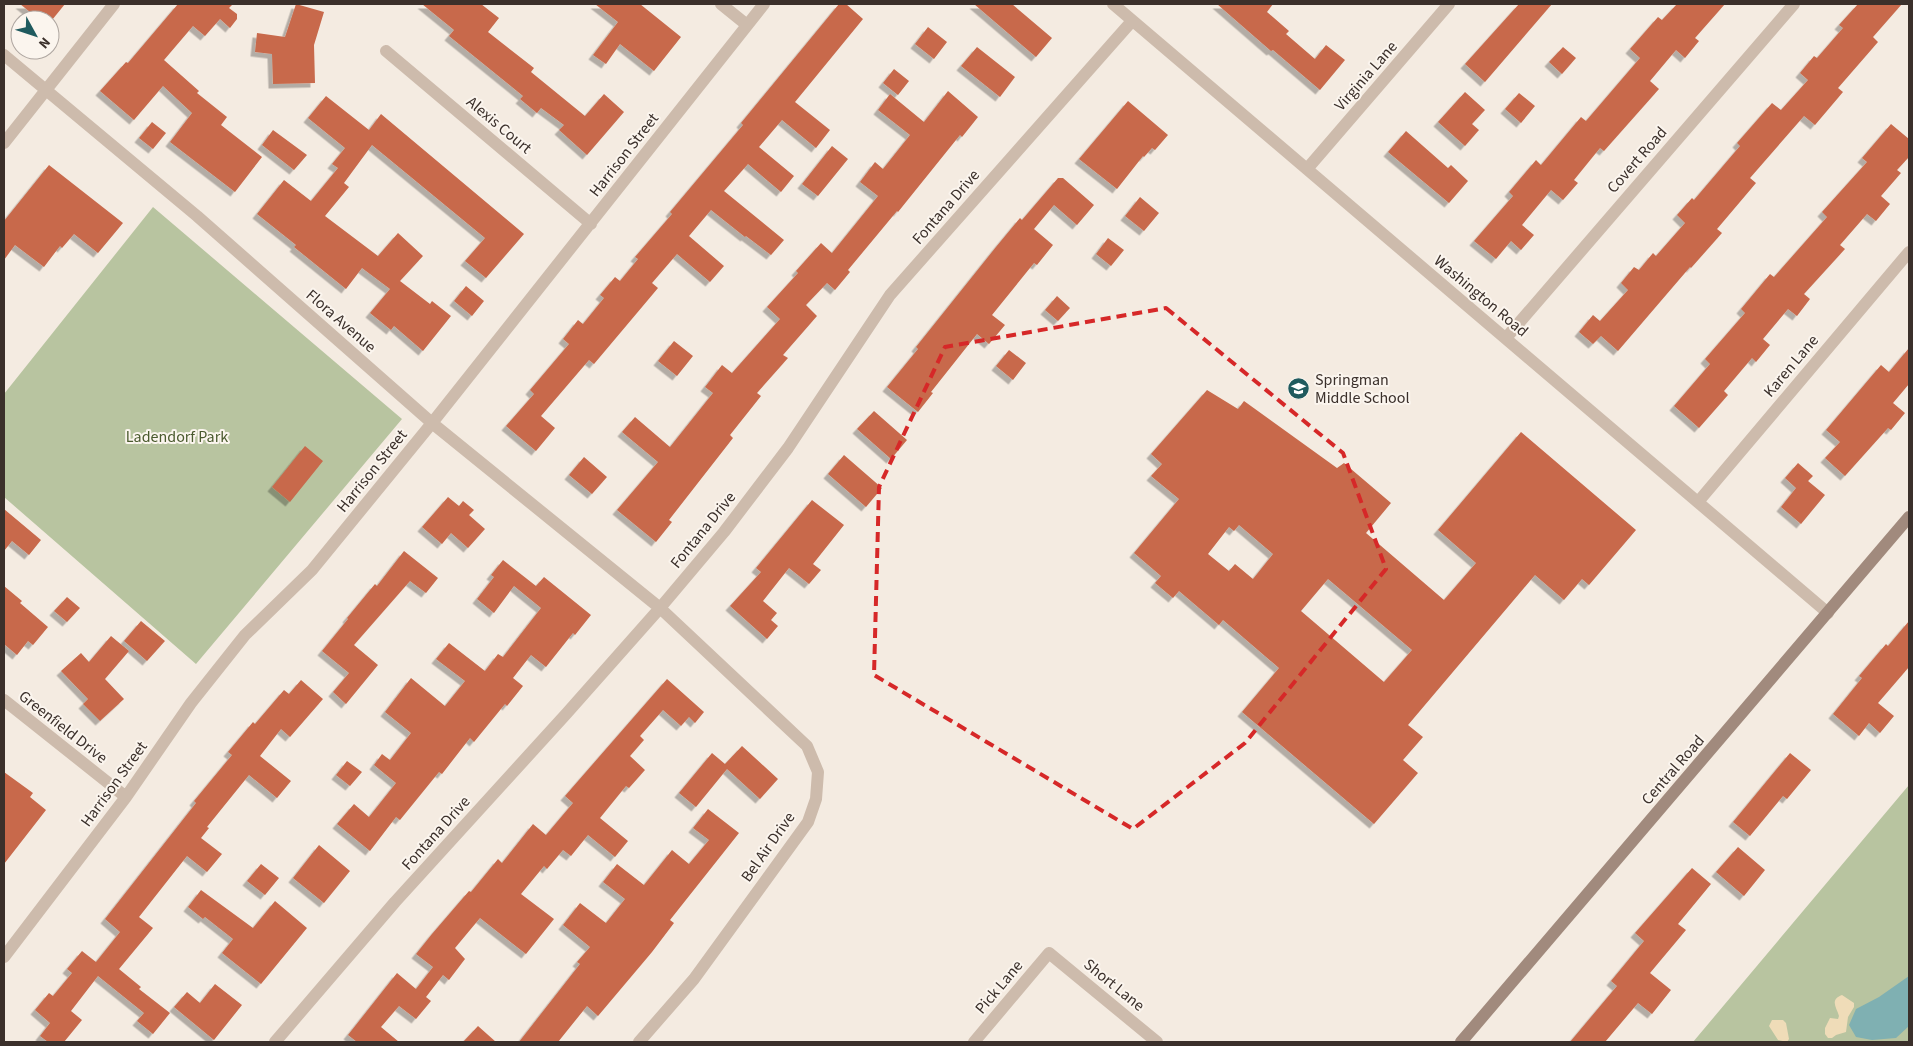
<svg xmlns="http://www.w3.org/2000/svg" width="1913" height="1046" font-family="'Source Sans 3',sans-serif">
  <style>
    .green { fill: #b8c4a0 }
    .sand { fill: #efdcb8 }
    .water { fill: #7fb0b2 }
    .building { fill: #c8694b; fill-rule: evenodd; filter: url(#shadow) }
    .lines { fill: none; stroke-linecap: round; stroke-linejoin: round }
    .minor { stroke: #cdbbac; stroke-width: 12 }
    .secondary { stroke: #a18a7d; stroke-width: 12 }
    .marked { fill: none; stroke: #d62828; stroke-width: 4; stroke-dasharray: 10 6; stroke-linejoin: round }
    .labels { text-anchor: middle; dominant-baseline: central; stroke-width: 4; stroke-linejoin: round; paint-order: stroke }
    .street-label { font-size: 16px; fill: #3b302b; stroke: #fbf5ee }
    .poi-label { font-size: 16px; fill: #3b302b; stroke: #fbf5ee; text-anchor: start }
    .park-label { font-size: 16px; fill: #4a5a2e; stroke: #fbf5ee }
  </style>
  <defs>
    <filter id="shadow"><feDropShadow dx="-4.5" dy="4.5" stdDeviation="0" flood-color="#0004"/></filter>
  </defs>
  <rect width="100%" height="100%" fill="#f4ebe1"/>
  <path class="green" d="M153 207 402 419 196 664 4 497V394Z
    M1909 785V1042H1693Z"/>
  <path class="sand" d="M1842 995 1854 1003V1007L1848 1017 1846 1032 1836 1035 1832 1038H1828L1825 1034V1028L1830 1018 1838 1019 1839 1016C1837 1008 1829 1000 1842 995Z
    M1772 1020H1783L1786 1023 1789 1039 1787 1042 1778 1040 1769 1026Z"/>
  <path class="water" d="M1909 976V1026L1896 1038 1872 1040 1856 1037 1849 1025 1856 1009 1879 997Z"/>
  <path class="building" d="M20 4H65L52 20H40Z
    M178 4H233L229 8 237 14V19L230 28 220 19 205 36 193 26 164 60 199 91 197 93 227 117 221 125 262 157 235 192 170 142 192 113 163 86 134 120 100 91 126 62 128 63Z
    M296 4 324 12 314 45 315 83 273 84 272 54 255 52 257 33 285 37Z
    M422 4H481L499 18 488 32 534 68 531 72 585 116 604 94 624 112 587 155 559 130 564 125 541 108 537 113 520 99 523 96 449 36 454 30Z
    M595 4H640L681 37 654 71 620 44 606 64 593 55 618 22Z
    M839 4H846L863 19 795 102 830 130 816 148 782 120 759 147 794 176 781 192 748 164 724 191 784 240 771 255 746 236 745 237 711 210 689 236 724 266 710 282 677 254 652 283 658 288 594 364 589 360 541 416 555 428 536 451 506 426 534 394 530 390 569 344 563 339 578 320 583 324 604 298 600 295 615 277 620 281 638 259 635 257 672 214 670 212 743 125 741 123Z
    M974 4H1012L1052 38 1036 57Z
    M1217 4H1273L1267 12 1289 31 1286 34 1315 59 1326 45 1345 60 1320 90 1273 50 1271 51Z
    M1519 4H1552L1485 82 1465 64Z
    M1677 4H1725L1695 38 1699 41 1685 58 1676 50 1650 81 1659 89 1604 151 1600 148 1574 180 1578 183 1563 200 1551 190 1522 225 1534 235 1521 250 1511 241 1496 259 1474 241 1513 196 1509 192 1536 160 1541 165 1581 117 1586 121 1640 58 1630 49 1658 17 1662 20Z
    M1858 4H1902L1873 37 1878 42 1838 88 1843 92 1815 125 1804 116 1750 178 1756 183 1717 229 1722 233 1691 268 1690 267 1618 351 1601 336 1593 344 1579 332 1593 315 1600 321 1628 290 1621 283 1634 267 1639 270 1653 253 1656 256 1685 223 1677 215 1692 198 1694 200 1740 146 1737 143 1772 103 1781 110 1808 80 1800 73 1814 56 1817 58 1843 28 1839 25Z
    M928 27 947 42 934 59 915 44Z
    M977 47 1015 77 1000 97 961 66Z
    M1563 47 1576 58 1562 74 1549 62Z
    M894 69 909 81 898 95 883 83Z
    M948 91 978 117 962 137 960 135 898 212 897 211 848 270 850 272 835 290 827 283 806 305 817 316 783 355 788 358 757 393 761 396 730 435 733 438 669 520 672 522 656 542 617 510 658 462 622 432 635 417 670 447 713 393 705 387 722 365 732 373 780 319 767 307 798 273 796 271 821 243 832 253 878 196 860 182 875 162 883 169 910 135 878 110 890 94 924 122Z
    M1465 92 1485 110 1472 124 1479 130 1465 146 1438 122Z
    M1519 93 1535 106 1521 123 1505 109Z
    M326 96 369 130 381 114 524 234 486 278 465 261 485 238 372 145 344 183 349 187 325 216 378 256 398 233 423 256 400 281 430 304 432 301 451 316 423 351 394 326 391 330 370 313 390 289 362 268 346 289 294 247 296 245 257 214 284 180 311 201 338 168 332 164 345 148 308 118Z
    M1128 101 1168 135 1155 150 1152 148 1144 157 1143 156 1117 189 1079 159Z
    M152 122 166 133 153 149 139 138Z
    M1891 124 1909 139V157L1897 170 1901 173 1881 196 1890 204 1876 221 1867 214 1840 245 1845 249 1804 294 1810 299 1797 316 1788 309 1763 339 1770 345 1756 362 1752 358 1724 391 1728 395 1699 428 1674 406 1710 364 1705 359 1745 313 1741 309 1770 274 1774 277 1827 217 1822 212 1867 162 1862 158Z
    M273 130 307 155 294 170 262 145Z
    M1406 131 1448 168 1451 165 1468 181 1449 203 1388 152Z
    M832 146 848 159 818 196 802 184Z
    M49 165 123 223 98 253 74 234 62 248 60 246 44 267 15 245 4 260V221Z
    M1058 178H1063L1094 205 1077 225 1054 205 1034 229 1053 245 1037 265 1034 263 992 315 1005 325 989 344 977 334 931 392 933 393 918 412 887 387 918 349 916 347 996 247 1020 218 1022 220Z
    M1140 197 1159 213 1144 231 1125 216Z
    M1108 238 1124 250 1111 266 1096 254Z
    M466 286 484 301 472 316 454 301Z
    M1057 296 1070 308 1058 321 1045 310Z
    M674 341 693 356 677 376 658 361Z
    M1909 348V384L1893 403 1905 413 1891 430 1888 428 1845 476 1825 458 1840 442 1826 430 1881 365 1889 372Z
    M1009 350 1026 363 1013 380 996 366Z
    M1207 390 1238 409 1244 401 1337 468 1344 463 1391 503 1366 533 1444 600 1476 563 1438 530 1521 432 1636 530 1589 585 1582 579 1564 600 1535 575 1408 725 1423 737 1403 760 1418 773 1374 824 1242 712 1279 668 1223 620 1219 625 1179 591 1173 598 1155 583 1161 576 1134 553 1179 499 1151 476 1162 464 1151 454ZM1239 525 1273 554 1253 579 1235 564 1229 571 1208 554 1229 527 1234 531ZM1328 579 1412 650 1384 682 1301 611Z
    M874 411 907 440 891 459 857 429Z
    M305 446 323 461 290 502 272 487Z
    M844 455 882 488 866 507 828 474Z
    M584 457 607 477 592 494 569 475Z
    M1798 463 1813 476 1808 481 1825 495 1801 524 1781 507 1796 488 1785 478Z
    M448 497 459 506 463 501 474 510 469 515 485 529 468 548 451 533 442 544 422 527Z
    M812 500 844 525 813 564 821 570 809 584 789 568 763 601 777 613 771 620 778 626 767 639 730 606 761 572 756 568Z
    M4 509 41 540 29 555 12 541 4 551Z
    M404 551 438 578 426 593 410 581 354 645 378 665 346 704 333 692 349 673 322 651 348 619 347 618 375 584 377 586Z
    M503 560 536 586 544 577 591 615 575 635 573 633 546 667 531 655 513 678 523 686 507 706 505 704 474 742 470 738 442 774 439 772 400 820 396 817 370 851 337 824 354 804 369 817 396 783 374 765 382 754 390 760 411 733 385 712 411 678 445 706 465 681 436 659 449 643 485 671 498 654 503 657 541 608 514 586 494 613 477 599 494 577 491 575Z
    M4 586 22 601 20 603 48 627 33 645 28 641 17 655 4 644Z
    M67 597 80 608 67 622 54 611Z
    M141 621 165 641 147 661 124 641Z
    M1909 621V667L1878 703 1894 716 1880 733 1869 723 1859 736 1833 714 1862 678 1859 676 1886 644 1888 646Z
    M111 636 129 651 105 679 124 699 100 721 83 704 88 699 61 671 81 653 89 662Z
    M667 679 704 712 695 723 689 717 681 726 663 710 640 736 644 740 630 756 645 770 629 788 626 786 600 818 628 841 615 857 588 835 571 856 563 850 547 869 544 866 521 894 554 919 526 954 480 918 455 948 465 959 449 980 443 975 426 997 431 1001 416 1019 399 1006 381 1027 399 1042H357L348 1035 397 973 416 989 433 967 416 954 432 934 469 891 471 892 498 859 502 863 533 824 546 835 573 803 565 796Z
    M301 680 323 699 290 737 281 729 260 756 291 781 277 798 249 775 207 827 209 828 201 838 222 854 207 872 187 856 139 917 153 928 119 969 141 987 139 989 170 1013 153 1034 137 1021 144 1013 98 976 71 1011 82 1020 64 1042H48L40 1036 50 1023 35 1010 49 993 53 996 72 973 67 969 82 951 96 962 120 932 105 919 196 803 194 801 232 755 228 752 253 722 255 724 284 690 289 694Z
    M742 746 778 779 760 799 727 769 696 807 679 793 712 753 725 764Z
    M1790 753 1811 770 1787 799 1783 796 1750 836 1733 822Z
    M347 761 362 772 350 786 336 775Z
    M4 772 33 793 30 797 46 810 4 864Z
    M708 809 739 833 670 920 674 923 652 952 598 1016 587 1006 558 1042H519L580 964 577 962 590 947 563 925 580 903 606 923 625 899 603 882 617 864 644 885 672 850 689 864 709 840 693 828Z
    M319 845 350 871 324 903 293 878Z
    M1738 847 1765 870 1744 896 1716 872Z
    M261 864 279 878 265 895 247 881Z
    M1692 868 1711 884 1678 924 1686 930 1650 973 1671 990 1652 1014 1638 1003 1605 1042H1570L1617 986 1611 981 1644 941 1635 933Z
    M201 890 253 928 275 901 307 928 261 984 222 953 233 939 205 917 203 919 188 907Z
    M215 984 242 1005 214 1040 174 1007 187 992 200 1003Z
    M478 1026 496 1042H463Z"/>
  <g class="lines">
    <path class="minor" d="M721 4 747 25
      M1113 4 1828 613
      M386 51 591 224
      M4 55 197 216 432 423 660 608 807 746 818 772 816 799 808 822 694 979 639 1042
      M4 143 114 4
      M1307 169 1449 4
      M1506 338 1794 4
      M1698 502 1909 252
      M4 700 126 797
      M4 957 126 797 191 703 245 635 312 570 432 423 764 4
      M275 1042 395 902 567 713 660 608 724 532 788 448 890 295 1132 21
      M974 1042 1049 953 1157 1042"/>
    <path class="secondary" d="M1461 1042 1909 517"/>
  </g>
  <path class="marked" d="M1166 308 1343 453 1386 569 1245 743 1133 829 874 675 879 487 945 347Z"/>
  <defs>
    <symbol id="school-disc" viewBox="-11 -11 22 22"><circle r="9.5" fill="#1f5a5e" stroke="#fbf5ee"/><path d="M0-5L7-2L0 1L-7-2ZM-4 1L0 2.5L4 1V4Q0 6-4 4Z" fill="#fff"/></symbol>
  </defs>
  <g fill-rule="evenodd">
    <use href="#school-disc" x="1286" y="376" width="25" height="25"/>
  </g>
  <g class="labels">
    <g class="street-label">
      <text transform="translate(1366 76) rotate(-49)">Virginia Lane</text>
      <text transform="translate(499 125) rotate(40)">Alexis Court</text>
      <text transform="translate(624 155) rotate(-52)">Harrison Street</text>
      <text transform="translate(1637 160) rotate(-49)">Covert Road</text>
      <text transform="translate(946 207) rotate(-49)">Fontana Drive</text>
      <text transform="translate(1481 296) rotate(40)">Washington Road</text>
      <text transform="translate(341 321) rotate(41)">Flora Avenue</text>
      <text transform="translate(1791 366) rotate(-50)">Karen Lane</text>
      <text transform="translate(372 471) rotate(-51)">Harrison Street</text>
      <text transform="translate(703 530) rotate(-51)">Fontana Drive</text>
      <text transform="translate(63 727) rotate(38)">Greenfield Drive</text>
      <text transform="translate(1673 770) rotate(-49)">Central Road</text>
      <text transform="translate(114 784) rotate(-54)">Harrison Street</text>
      <text transform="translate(436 833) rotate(-48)">Fontana Drive</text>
      <text transform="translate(768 847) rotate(-55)">Bel Air Drive</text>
      <text transform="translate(1114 985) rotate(39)">Short Lane</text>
      <text transform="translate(999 987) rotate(-50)">Pick Lane</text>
    </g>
    <g class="poi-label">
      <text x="1315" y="380">Springman<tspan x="1315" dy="18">Middle School</tspan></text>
    </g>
    <g class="park-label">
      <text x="177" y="437">Ladendorf Park</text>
    </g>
  </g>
  <rect width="1913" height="1046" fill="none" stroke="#3b302b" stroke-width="10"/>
  <g transform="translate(35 35) rotate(130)"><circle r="24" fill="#fbf5ee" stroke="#aea6a0"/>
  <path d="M0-4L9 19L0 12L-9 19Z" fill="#1f5a5e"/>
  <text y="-8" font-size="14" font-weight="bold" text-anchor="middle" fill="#3b302b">N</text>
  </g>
</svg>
